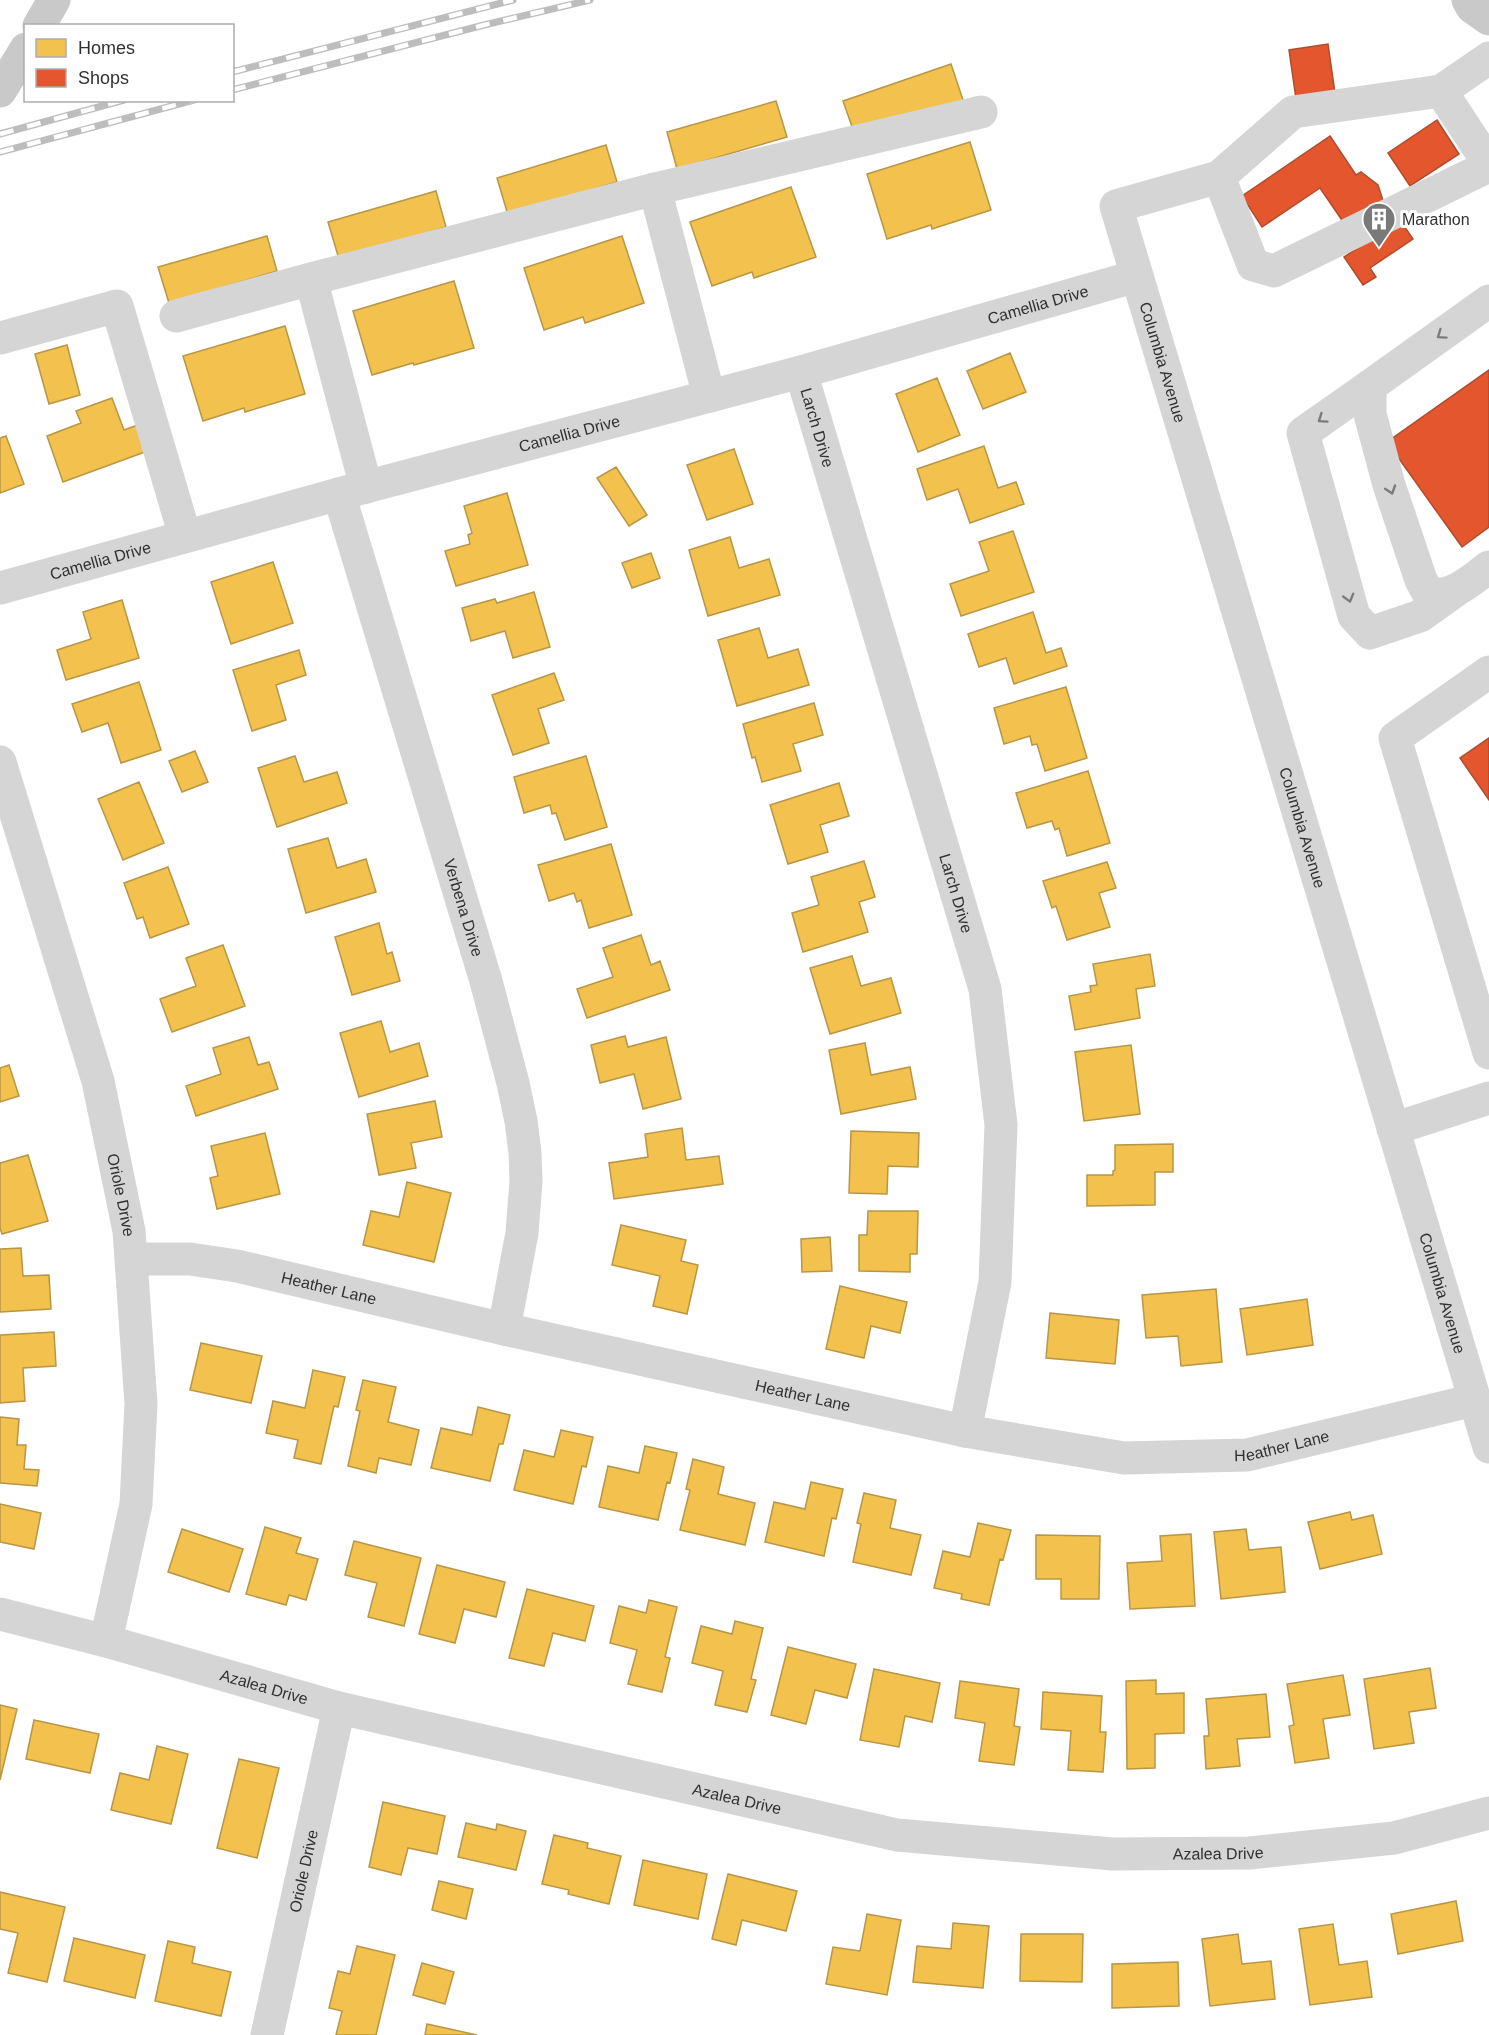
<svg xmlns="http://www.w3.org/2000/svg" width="1489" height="2035" font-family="Arial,sans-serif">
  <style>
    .homes { fill: #f2c14e; stroke: #b89645; stroke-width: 1.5 }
    .shops { fill: #e4572e; stroke: #ae4c2f; stroke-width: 1.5 }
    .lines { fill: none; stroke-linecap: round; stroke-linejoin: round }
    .minor { stroke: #d5d5d5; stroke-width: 33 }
    .major { stroke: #c9c9c9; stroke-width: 33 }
    .rail-casing { stroke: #bdbdbd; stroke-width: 7 }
    .rail { stroke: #fff; stroke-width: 4.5; stroke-dasharray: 14; stroke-linecap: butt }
    .oneway { stroke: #7b7b7b }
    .labels { text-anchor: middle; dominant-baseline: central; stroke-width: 6; stroke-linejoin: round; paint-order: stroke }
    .poi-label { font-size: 16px; fill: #313131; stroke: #fff; text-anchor: start }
    .street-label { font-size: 16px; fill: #313131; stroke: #fff }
  </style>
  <rect width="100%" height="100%" fill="#fff"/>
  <path class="homes" d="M951 64 963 100 856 138 843 101Z
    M776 101 787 137 677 169 667 132Z
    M970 142 991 210 932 229 931 225 887 239 867 174Z
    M606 145 617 182 508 215 497 178Z
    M791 187 816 257 754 278 752 272 712 286 690 222Z
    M436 191 446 227 339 259 328 222Z
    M267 236 277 271 169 303 158 267Z
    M622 236 644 303 585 323 583 317 544 330 524 268Z
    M454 281 474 348 414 365 413 363 372 375 353 311Z
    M285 326 305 394 245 412 244 408 203 421 183 356Z
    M67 345 80 395 49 404 35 354Z
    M1010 353 1026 392 983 409 967 371Z
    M937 378 960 435 918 452 896 394Z
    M112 398 124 430 143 423 153 449 63 482 47 436 81 423 76 411Z
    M6 436 24 484 0 493V438Z
    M984 446 998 488 1016 482 1024 504 970 523 958 489 927 500 917 469Z
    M734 449 753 504 707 520 687 465Z
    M616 467 647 515 629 526 597 478Z
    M507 493 528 565 456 586 445 551 470 544 468 535 472 533 464 506Z
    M1013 531 1034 592 961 616 950 584 989 571 979 542Z
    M730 537 739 568 769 559 780 595 708 616 689 550Z
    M651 553 660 578 632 588 622 563Z
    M273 562 293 623 231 644 211 582Z
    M534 592 550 647 513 658 505 631 471 641 462 608 495 599 497 603Z
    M122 600 139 658 66 680 57 650 91 639 83 612Z
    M1033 612 1046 653 1061 648 1067 666 1014 684 1006 658 979 667 968 634Z
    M759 628 768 658 798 649 809 685 737 706 718 640Z
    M299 650 306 675 276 685 286 720 252 731 233 670Z
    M554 673 564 700 538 709 549 743 513 755 492 695Z
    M139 682 161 750 121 763 108 723 82 732 72 704Z
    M1066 687 1087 758 1045 771 1037 744 1032 745 1030 736 1004 744 994 708Z
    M814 703 823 735 793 744 801 771 762 782 755 757 752 758 743 724Z
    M195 751 208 782 182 792 169 761Z
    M295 756 304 782 337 772 347 803 277 827 258 768Z
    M586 756 607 827 565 840 556 813 552 814 550 805 524 813 514 777Z
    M1088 771 1110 843 1067 856 1059 828 1055 830 1052 821 1027 828 1016 793Z
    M139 782 164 843 123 860 98 799Z
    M839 783 849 816 820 825 828 852 788 864 770 805Z
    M328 838 337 868 366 859 376 892 306 913 288 849Z
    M611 844 632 915 589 928 581 900 577 902 574 893 549 901 538 865Z
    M864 861 875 897 859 902 868 932 803 952 792 913 819 905 811 877Z
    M1107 862 1116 888 1099 893 1110 927 1067 940 1056 906 1052 908 1043 881Z
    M168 867 189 924 150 938 143 917 137 919 124 883Z
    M379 923 387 954 392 952 400 981 352 995 335 937Z
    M641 935 651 965 660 961 670 990 587 1018 577 989 613 977 603 948Z
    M223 945 245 1006 172 1032 160 999 196 986 186 958Z
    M1150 954 1155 986 1136 989 1140 1018 1075 1030 1069 996 1091 992 1090 986 1097 985 1093 964Z
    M852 956 861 986 891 978 901 1013 830 1034 810 968Z
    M381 1021 390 1052 419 1043 428 1076 359 1097 340 1033Z
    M625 1036 628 1047 666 1037 681 1099 643 1109 634 1074 600 1083 591 1045Z
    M249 1037 258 1065 269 1062 278 1089 196 1116 186 1086 221 1074 213 1048Z
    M865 1043 871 1075 910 1067 916 1099 841 1114 829 1050Z
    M1131 1045 1140 1114 1084 1121 1075 1052Z
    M9 1065 19 1096 0 1102V1068Z
    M435 1101 442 1137 411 1143 416 1168 379 1175 367 1114Z
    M682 1128 686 1160 719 1156 723 1184 614 1199 609 1163 648 1157 645 1134Z
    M851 1131 919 1133 918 1167 888 1166 887 1194 849 1193Z
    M265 1133 280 1194 217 1209 210 1178 218 1176 211 1146Z
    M1173 1144V1172H1155V1205L1087 1206V1175H1113V1171L1115 1170V1145Z
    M28 1155 48 1221 2 1234 0 1228V1163Z
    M407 1182 451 1193 434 1262 363 1245 371 1211 399 1217Z
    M868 1211H918L917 1254H910V1272L859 1271V1235H867Z
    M621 1225 686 1240 681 1261 698 1265 687 1314 653 1306 660 1276 612 1265Z
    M830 1237 832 1271 802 1272 801 1239Z
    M21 1248 23 1276 49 1275 51 1309 0 1312V1249Z
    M840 1286 907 1302 900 1333 871 1326 864 1358 826 1349Z
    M1216 1289 1222 1362 1181 1366 1178 1336 1146 1338 1142 1295Z
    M1307 1299 1313 1345 1247 1355 1240 1309Z
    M1050 1313 1119 1320 1115 1364 1046 1358Z
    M54 1332 56 1366 23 1368 25 1401 0 1403V1335Z
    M201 1343 262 1356 251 1403 190 1390Z
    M313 1370 345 1377 338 1407 334 1406 321 1464 294 1458 298 1440 266 1433 273 1401 305 1408Z
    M363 1380 396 1387 388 1422 419 1430 411 1465 379 1458 376 1473 348 1466 360 1411 356 1410Z
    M478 1407 510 1415 503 1444H499L490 1481 431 1468 441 1428 472 1435Z
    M0 1417 19 1419 17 1445H26L24 1469 39 1470 37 1486 0 1483Z
    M561 1430 593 1437 586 1467 582 1466 573 1504 514 1490 524 1450 554 1457Z
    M645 1446 677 1453 670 1483 667 1482 658 1520 599 1507 608 1466 639 1473Z
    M693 1459 724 1467 718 1494 755 1503 745 1545 680 1530 690 1490 686 1489Z
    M811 1482 843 1489 836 1519 832 1518 824 1556 765 1542 774 1502 805 1509Z
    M864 1493 896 1500 890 1528 921 1535 911 1575 853 1562 861 1524 857 1523Z
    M0 1504 41 1513 34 1549 0 1542Z
    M1350 1512 1352 1520 1373 1515 1382 1554 1320 1569 1308 1522Z
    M978 1523 1011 1530 1003 1560 1000 1559 989 1605 961 1599 962 1594 934 1588 943 1551 970 1557Z
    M265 1527 301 1538 296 1553 318 1559 306 1600 289 1595 286 1605 246 1594Z
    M182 1529 243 1549 229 1592 168 1572Z
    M1246 1529 1249 1550 1281 1547 1285 1592 1221 1599 1214 1532Z
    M1191 1534 1195 1606 1130 1609 1127 1563 1162 1561 1160 1536Z
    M1036 1535 1100 1536 1099 1599H1061V1579H1036Z
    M354 1541 421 1558 404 1626 368 1617 377 1583 345 1575Z
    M437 1565 505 1582 496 1617 464 1609 455 1643 419 1634Z
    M527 1589 594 1606 585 1641 553 1633 544 1666 509 1658Z
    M649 1600 677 1607 665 1657 670 1658 662 1692 628 1684 637 1650 610 1643 619 1606 646 1613Z
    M735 1621 763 1628 751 1679 756 1680 747 1712 715 1705 723 1671 692 1663 701 1626 732 1634Z
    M788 1647 856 1664 847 1698 815 1690 806 1724 771 1715Z
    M1430 1668 1436 1708 1409 1712 1414 1743 1374 1749 1364 1679Z
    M874 1669 940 1683 932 1722 905 1716 899 1747 860 1740Z
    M1343 1675 1350 1715 1323 1719 1329 1758 1295 1763 1289 1726 1294 1725 1287 1684Z
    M1156 1680V1694L1184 1693V1733L1155 1734V1768L1127 1769 1126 1681Z
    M960 1681 1019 1689 1014 1726 1020 1727 1014 1765 979 1761 985 1723 955 1718Z
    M1043 1692 1102 1696 1100 1732H1106L1103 1772 1068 1770 1071 1731 1041 1729Z
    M1266 1694 1270 1737 1237 1739 1240 1766 1206 1769 1204 1736H1209L1206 1699Z
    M0 1705 17 1709 0 1780Z
    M34 1720 99 1734 90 1773 26 1759Z
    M157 1746 188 1754 171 1824 111 1810 120 1773 149 1780Z
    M239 1759 279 1768 257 1858 217 1848Z
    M383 1802 445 1816 437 1854 408 1848 401 1875 369 1867Z
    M466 1823 496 1830 497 1824 526 1831 516 1870 458 1857Z
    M554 1835 588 1843 587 1848 621 1856 609 1904 568 1894 569 1890 542 1884Z
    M643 1860 707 1874 698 1919 634 1905Z
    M728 1874 797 1891 786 1931 742 1920 736 1945 712 1939Z
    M439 1881 473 1889 466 1919 432 1910Z
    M0 1892 65 1907 47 1982 8 1973 18 1933 0 1929Z
    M1456 1901 1463 1941 1398 1954 1391 1914Z
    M867 1914 901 1920 887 1995 826 1984 833 1947 860 1951Z
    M953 1923 989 1926 983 1988 913 1982 917 1946 951 1949Z
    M1333 1924 1339 1965 1367 1961 1372 1997 1310 2005 1299 1929Z
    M1021 1934H1083L1082 1982 1020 1981Z
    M1238 1934 1242 1964 1271 1961 1275 1999 1210 2006 1202 1939Z
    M74 1938 145 1955 135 1998 64 1981Z
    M168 1941 195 1947 192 1963 231 1972 221 2016 155 2001Z
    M357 1946 395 1955 376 2035H336L342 2011 329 2008 338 1971 350 1974Z
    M1178 1962 1179 2006 1112 2008V1964Z
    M422 1963 454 1972 445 2004 413 1995Z
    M427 2024 477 2035H425Z"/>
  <path class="shops" d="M1328 44 1336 100 1297 106 1289 50Z
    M1437 120 1459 154 1410 186 1388 153Z
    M1330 136 1356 175 1361 172 1378 185 1386 210 1348 229 1320 188 1262 227 1242 196Z
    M1400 220 1413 239 1370 268 1376 277 1363 285 1344 257Z
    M1489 370V527L1462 547 1387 442Z
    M1489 738V800L1460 758Z"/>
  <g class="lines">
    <g class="minor">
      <path d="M1489 58 1441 91 1489 164"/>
      <path id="s1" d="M1441 91 1293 112 1219 177 1116 206 1489 1447"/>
      <path d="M1219 177 1253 265 1274 271 1489 166"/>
      <path d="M655 189 981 112"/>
      <path d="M1489 301 1370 386V414L1389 485 1421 580 1428 593C1451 600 1471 580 1489 567"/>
      <path d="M176 316 311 279"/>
      <path d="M0 338 117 306 185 536"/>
      <path id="s2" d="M801 372 985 989 1001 1125 995 1282 965 1431"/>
      <path d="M1370 386 1303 433 1354 616 1370 633 1420 616 1455 591"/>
      <path d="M366 487 311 279 655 189 709 396"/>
      <path id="s3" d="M339 494 486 981 513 1083 521 1121 525 1153 526 1181 522 1233 504 1329"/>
      <path id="s4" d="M0 588 339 494 801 372 1137 276"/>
      <path d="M1489 672 1395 738 1489 1053"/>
      <path id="s5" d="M0 762 98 1081 129 1231 141 1404 136 1504 106 1641"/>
      <path d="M1393 1129 1489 1098"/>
      <path id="s6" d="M132 1259H190L237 1266 504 1329 965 1431 1124 1458 1247 1455 1474 1400"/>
      <path id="s7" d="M0 1614 106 1641 339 1708 897 1835 1113 1854 1250 1853 1394 1838 1489 1813"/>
      <path id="s8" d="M267 2035 339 1708"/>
    </g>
    <path class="major" d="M1468 0 1472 7 1489 19
      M39 26 54 0
      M0 91 26 49"/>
    <defs>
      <path id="rail" d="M232 72 513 0
        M232 90 484 25 590 0
        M0 134 124 100
        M0 152 194 100"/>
    </defs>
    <use href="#rail" class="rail-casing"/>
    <use href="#rail" class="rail"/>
  </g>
  <defs><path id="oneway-chevron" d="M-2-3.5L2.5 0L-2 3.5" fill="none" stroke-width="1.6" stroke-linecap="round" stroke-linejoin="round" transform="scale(1.5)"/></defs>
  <g class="oneway">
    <use href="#oneway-chevron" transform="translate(1441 335) rotate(145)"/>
    <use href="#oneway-chevron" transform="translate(1322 419) rotate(145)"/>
    <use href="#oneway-chevron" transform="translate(1391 490) rotate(72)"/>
    <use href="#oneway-chevron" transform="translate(1349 598) rotate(74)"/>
  </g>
  <defs>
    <symbol id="building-pin" viewBox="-11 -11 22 30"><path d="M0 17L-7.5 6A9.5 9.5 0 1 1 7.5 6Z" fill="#797979" stroke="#fff"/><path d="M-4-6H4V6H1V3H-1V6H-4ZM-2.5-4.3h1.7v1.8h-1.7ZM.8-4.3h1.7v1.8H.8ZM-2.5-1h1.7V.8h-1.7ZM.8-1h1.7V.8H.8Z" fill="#fff"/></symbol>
  </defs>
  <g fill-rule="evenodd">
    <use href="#building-pin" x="1360" y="200" width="38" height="52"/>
  </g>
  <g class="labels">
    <g class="poi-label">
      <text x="1402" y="219">Marathon</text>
    </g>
    <g class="street-label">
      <text stroke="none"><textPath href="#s4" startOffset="1076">Camellia Drive</textPath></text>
      <text stroke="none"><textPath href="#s1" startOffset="518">Columbia Avenue</textPath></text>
      <text stroke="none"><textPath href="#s2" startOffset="58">Larch Drive</textPath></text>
      <text stroke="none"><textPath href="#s4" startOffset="590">Camellia Drive</textPath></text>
      <text stroke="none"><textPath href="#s4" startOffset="104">Camellia Drive</textPath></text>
      <text stroke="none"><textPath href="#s1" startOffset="1004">Columbia Avenue</textPath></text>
      <text stroke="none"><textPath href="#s2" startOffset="544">Larch Drive</textPath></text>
      <text stroke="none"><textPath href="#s3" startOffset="432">Verbena Drive</textPath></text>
      <text stroke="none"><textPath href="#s5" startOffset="450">Oriole Drive</textPath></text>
      <text stroke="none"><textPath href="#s6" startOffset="200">Heather Lane</textPath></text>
      <text stroke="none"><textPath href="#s1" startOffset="1490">Columbia Avenue</textPath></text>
      <text stroke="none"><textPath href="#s6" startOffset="686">Heather Lane</textPath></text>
      <text stroke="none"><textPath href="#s6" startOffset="1172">Heather Lane</textPath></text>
      <text stroke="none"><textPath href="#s7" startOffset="274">Azalea Drive</textPath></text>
      <text stroke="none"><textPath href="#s7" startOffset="760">Azalea Drive</textPath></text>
      <text stroke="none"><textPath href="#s7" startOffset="1246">Azalea Drive</textPath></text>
      <text stroke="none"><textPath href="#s8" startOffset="168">Oriole Drive</textPath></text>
    </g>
  </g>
  <rect x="24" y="24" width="210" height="78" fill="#ffffff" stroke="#adadad" stroke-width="1.5"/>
  <rect x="36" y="39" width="30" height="18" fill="#f2c14e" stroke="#adadad" stroke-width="1.5"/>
  <text x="78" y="54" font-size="18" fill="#313131">Homes</text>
  <rect x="36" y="69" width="30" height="18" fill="#e4572e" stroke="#adadad" stroke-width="1.5"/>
  <text x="78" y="84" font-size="18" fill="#313131">Shops</text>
</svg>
